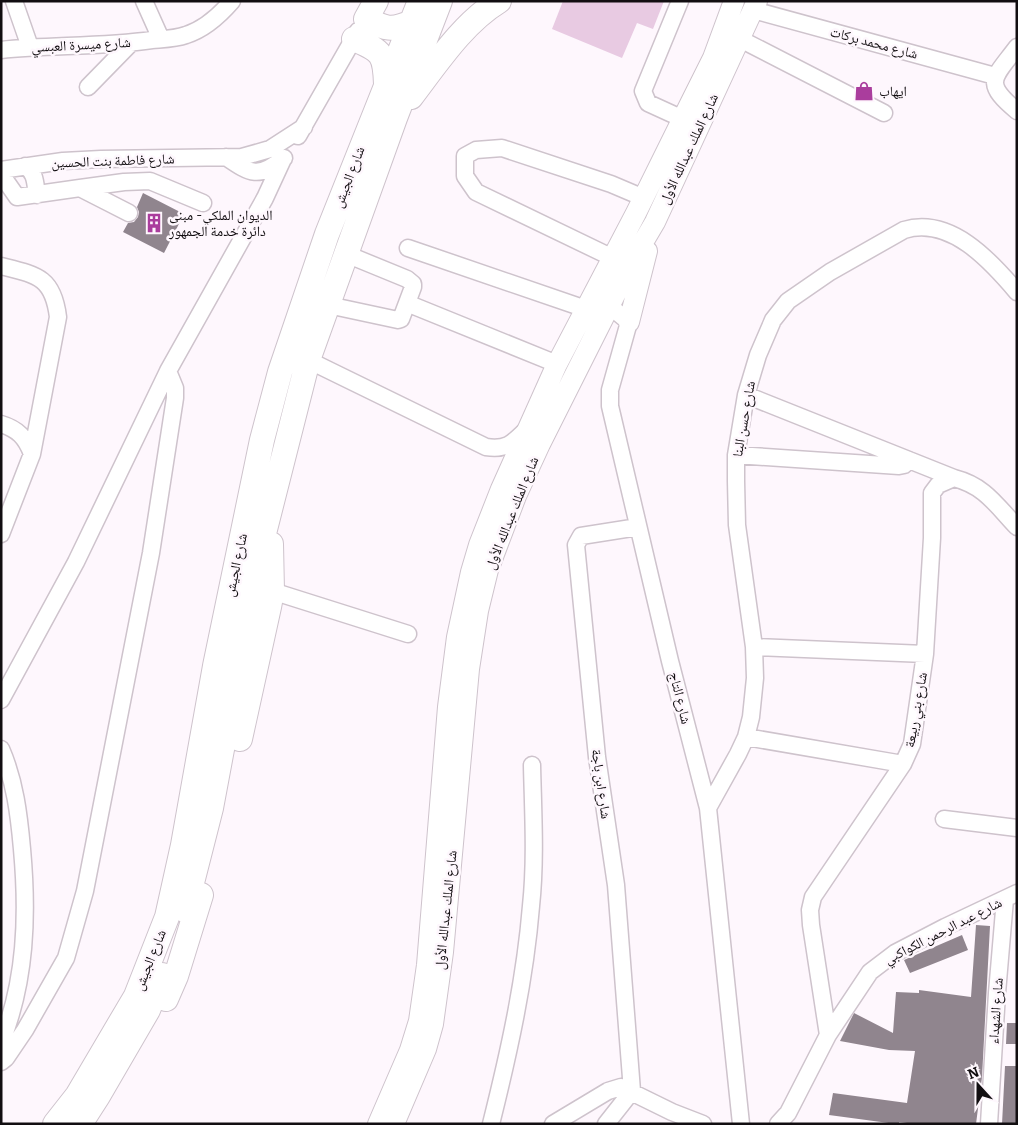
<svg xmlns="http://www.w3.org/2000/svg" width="1018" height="1125" font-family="Bitter,'Noto Naskh Arabic',serif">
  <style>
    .green { fill: #e8cae2 }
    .building { fill: #90858e }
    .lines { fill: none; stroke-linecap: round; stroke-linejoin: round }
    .minor-casing { stroke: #cec3cc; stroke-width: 19 }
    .major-casing { stroke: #cec3cc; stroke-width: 22 }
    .highway-casing { stroke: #cec3cc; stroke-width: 26 }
    .minor { stroke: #fff; stroke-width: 16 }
    .major { stroke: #fff; stroke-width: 20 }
    .highway { stroke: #fff; stroke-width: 24 }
    .labels { text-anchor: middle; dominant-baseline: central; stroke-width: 5; stroke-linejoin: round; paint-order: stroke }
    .street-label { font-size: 14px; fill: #120e11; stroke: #fef7fd }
    .poi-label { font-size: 14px; fill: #120e11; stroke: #fef7fd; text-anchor: start }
  </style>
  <rect width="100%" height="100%" fill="#fef7fd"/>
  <path class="green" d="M563 1H664L653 29 637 23 622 58 552 29Z"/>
  <path class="building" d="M143 193 184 214 164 253 123 232 128 223 134 222 138 217 139 212 137 207Z
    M976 925 990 926 982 1077 976 1124H915L899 1122V1124H896L829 1115 833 1093 907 1103 915 1051 889 1050 840 1041 854 1013 893 1033 896 992 919 993V990L971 997Z
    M962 935 968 950 910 973 904 960Z
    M1007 1023H1017V1044H1006Z
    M1005 1066H1017V1124H1002Z"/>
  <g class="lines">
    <defs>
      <path id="minor" d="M14 1 30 47
        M144 1 161 39
        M680 1 643 91 648 103 683 119
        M753 10 995 76
        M740 39 884 113
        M1017 47C994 78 982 82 1017 111
        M1 50C51 45 102 47 152 40 163 39 175 39 186 35 205 29 219 16 232 1
        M88 87 131 43
        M298 136 358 31
        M226 157C251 174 258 179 284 158
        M25 166C36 173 35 183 37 195
        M1 170 63 161 101 159 242 157 270 149 304 127
        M1 174 17 197 80 188 129 213
        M80 188 124 182 150 181 203 203
        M408 248 586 309
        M613 258 476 192 465 176V156L476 150 502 148 611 184 644 198
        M1 266C37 275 53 277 58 317L32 454 1 534
        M600 298 629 322 610 390V406L670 661 708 808 741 1124
        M328 305 398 320 401 319 413 287V284L407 279 346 254
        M414 306 557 364
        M308 360 486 447C506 450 512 444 526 430
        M746 395 954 478
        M1 424C18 429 26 438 32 454
        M736 455 899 466 904 465 909 460
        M272 591 408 634
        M754 647 925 654
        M1 700 76 562 168 371 265 198 283 159
        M746 737 903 764
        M1 749C15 781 19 815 22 849 28 915 26 981 1 1043
        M708 808 738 754 746 737 751 717 755 678 754 647 737 525 736 481V455L746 395 758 355 773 320 788 301 830 272 904 230C950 216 990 260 1017 292
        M944 819 1017 828
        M828 1035 811 925 810 910 813 897 903 764 912 744 925 654 932 538V493L938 485 954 478C985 486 996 505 1017 527
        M1 1062 6 1058 25 1030 66 958 85 891 151 553 175 398V388L168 371
        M632 1091 616 885 597 757 576 545 581 536 638 527
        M491 1124C509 1052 525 980 531 906 536 859 533 811 532 765
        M553 1124 608 1091 621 1087 672 1112 703 1124
        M606 1124 632 1091
        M778 1124 788 1113 828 1035 870 972 895 953 945 927 1017 893
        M989 1124 997 993 1005 899"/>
      <path id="major" d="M629 322 647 251
        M378 1124 410 1050 419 1021 427 965 448 707 457 637 471 572 479 545 501 489 557 364 636 213 691 102 713 58 734 1
        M394 1124 426 1049 433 1024 443 952 469 669 478 611 488 570 516 496 540 444 632 261 655 222 757 1"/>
      <path id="highway" d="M376 1 366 19C386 29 391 31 412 22
        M354 39C382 51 385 54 386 84
        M411 97C437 63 463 23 499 1
        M240 739 269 607 272 591 271 544
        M185 910 211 808 258 557 308 360 395 118 440 1
        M166 999 176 976 201 895
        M55 1124 77 1096 136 996 167 917 183 845 215 666 262 440 280 372 327 234 420 1
        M80 1124 98 1096 148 1010 162 975"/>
    </defs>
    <use href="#minor" class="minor-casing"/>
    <use href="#major" class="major-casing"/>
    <use href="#highway" class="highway-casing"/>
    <use href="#minor" class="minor"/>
    <use href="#major" class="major"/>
    <use href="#highway" class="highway"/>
  </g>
  <defs>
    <symbol id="shop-bare" viewBox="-9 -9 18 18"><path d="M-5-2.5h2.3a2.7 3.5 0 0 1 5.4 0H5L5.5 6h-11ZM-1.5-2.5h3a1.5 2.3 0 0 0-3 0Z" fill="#aa3d9d" stroke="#fef7fd" stroke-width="2.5" paint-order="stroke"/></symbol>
    <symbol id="building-bare" viewBox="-9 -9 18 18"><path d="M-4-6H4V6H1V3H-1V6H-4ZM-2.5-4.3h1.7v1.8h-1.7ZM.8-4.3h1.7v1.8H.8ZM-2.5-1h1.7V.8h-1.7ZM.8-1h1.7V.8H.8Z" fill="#aa3d9d" stroke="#fef7fd" stroke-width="2.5" paint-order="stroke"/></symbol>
  </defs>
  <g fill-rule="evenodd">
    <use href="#shop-bare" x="850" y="77" width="28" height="28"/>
    <use href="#building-bare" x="140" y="209" width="28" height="28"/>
  </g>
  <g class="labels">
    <g class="street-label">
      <text transform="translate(874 43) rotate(15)">شارع محمد بركات</text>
      <text transform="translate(81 45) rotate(-3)">شارع ميسرة العبسي</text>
      <text transform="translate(689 149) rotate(-65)">شارع الملك عبدالله الأول</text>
      <text transform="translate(113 161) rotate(-2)">شارع فاطمة بنت الحسين</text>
      <text transform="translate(349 177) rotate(-69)">شارع الجيش</text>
      <text transform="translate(744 419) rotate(-80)">شارع حسن البنا</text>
      <text transform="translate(512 513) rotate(-68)">شارع الملك عبدالله الأول</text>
      <text transform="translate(236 565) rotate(-78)">شارع الجيش</text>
      <text transform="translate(680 698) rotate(76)">شارع التاج</text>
      <text transform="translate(916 710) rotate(-80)">شارع بني ربيعة</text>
      <text transform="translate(601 784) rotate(82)">شارع ابن باجة</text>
      <text transform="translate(446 910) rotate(-84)">شارع الملك عبدالله الأول</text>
      <text transform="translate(943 931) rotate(-27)">شارع عبد الرحمن الكواكبي</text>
      <text transform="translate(150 960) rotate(-68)">شارع الجيش</text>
      <text transform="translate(996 1011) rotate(-86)">شارع الشهداء</text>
    </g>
    <g class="poi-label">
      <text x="879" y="91">ايهاب</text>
      <text x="169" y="215">الديوان الملكي- مبنى<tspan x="169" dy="16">دائرة خدمة الجمهور</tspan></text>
    </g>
  </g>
  <rect width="1018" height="1125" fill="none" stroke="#120e11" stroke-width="5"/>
  <g transform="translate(978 1085) rotate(339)" stroke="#fef7fd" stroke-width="4" paint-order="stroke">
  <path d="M0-4L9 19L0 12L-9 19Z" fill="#120e11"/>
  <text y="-8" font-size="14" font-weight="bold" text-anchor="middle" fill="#120e11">N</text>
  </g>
</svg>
